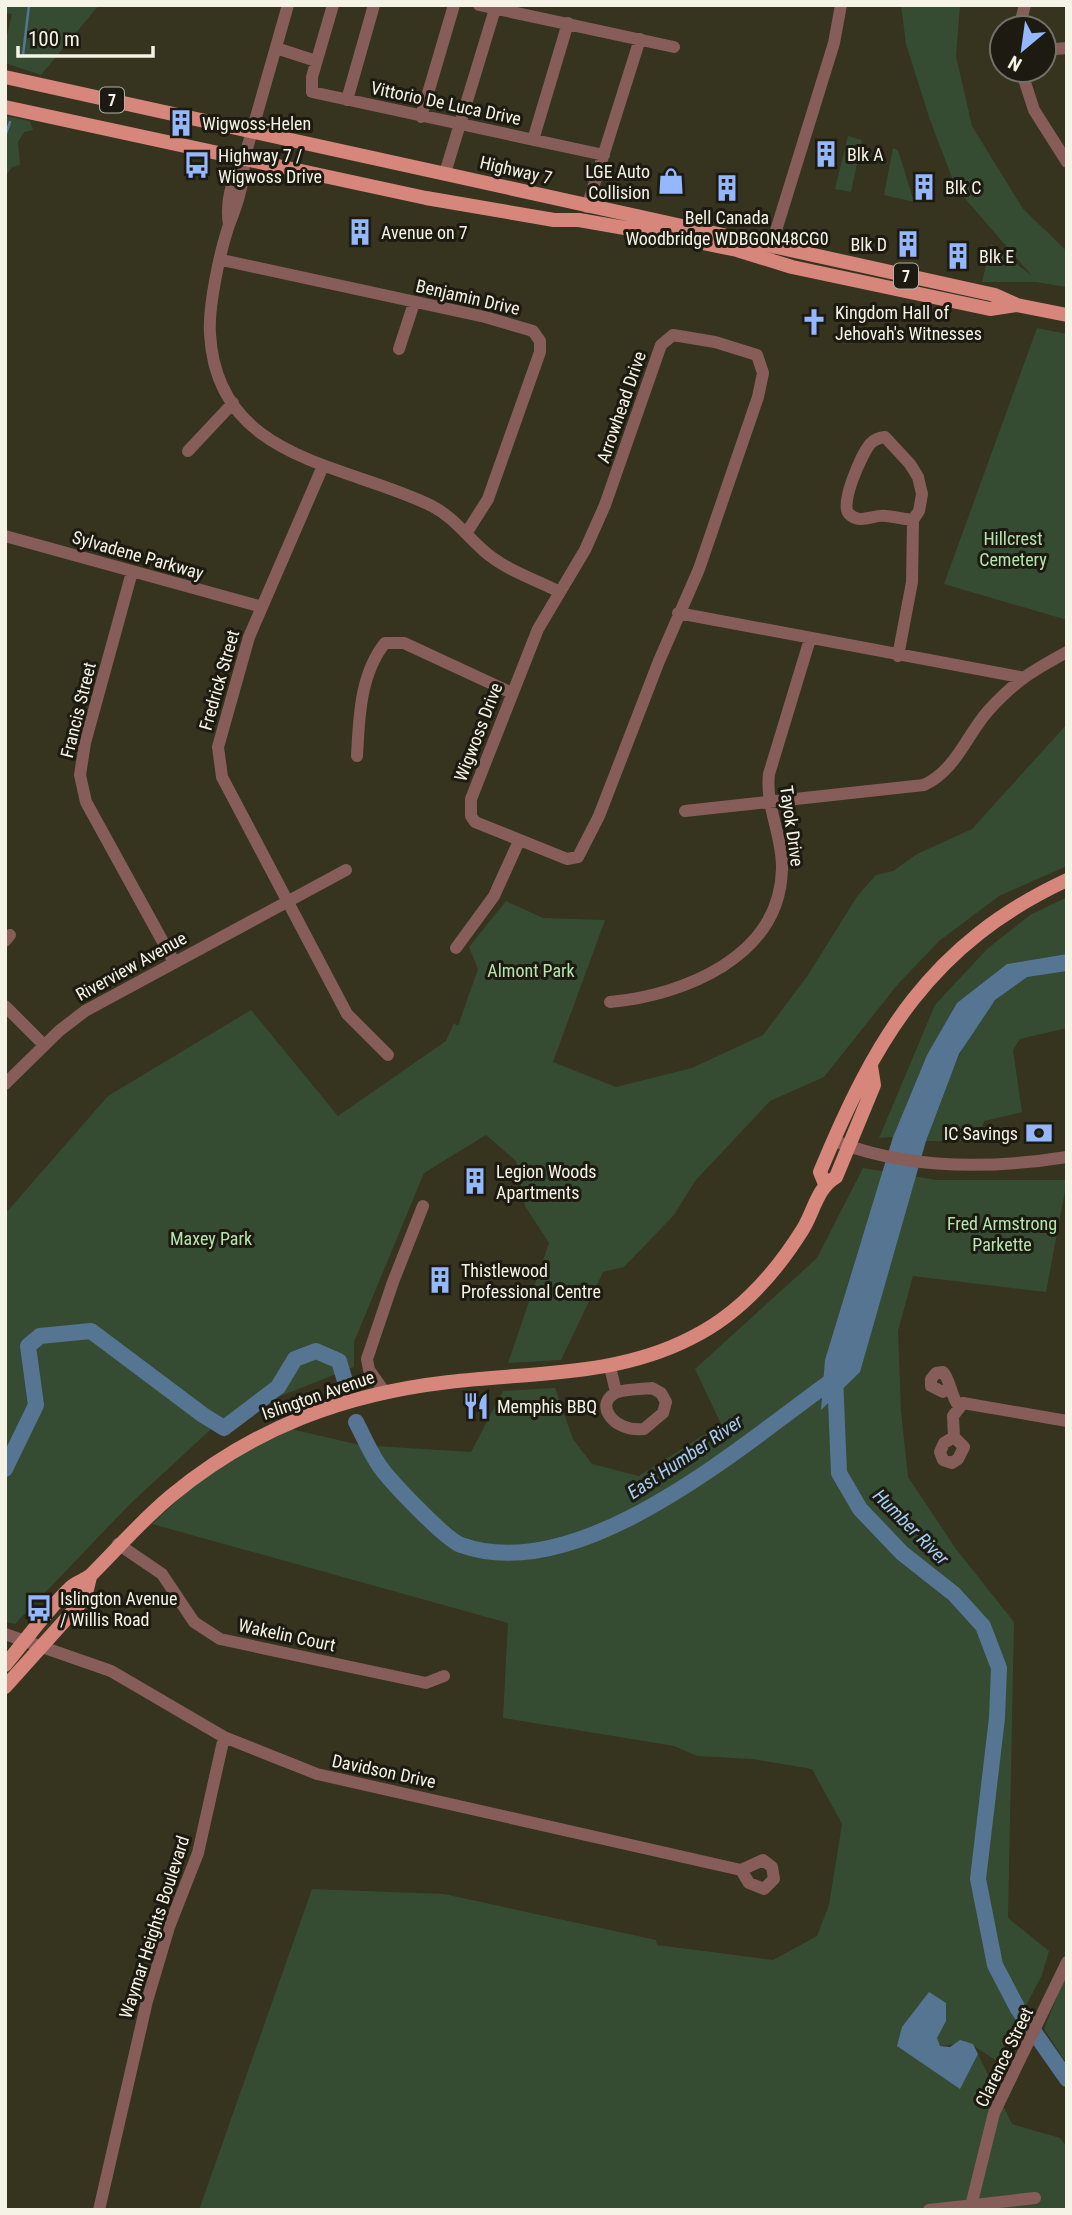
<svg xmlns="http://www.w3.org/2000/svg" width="1072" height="2215" font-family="'Roboto Condensed',sans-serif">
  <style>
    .green { fill: #354c33 }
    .water { fill: #557593 }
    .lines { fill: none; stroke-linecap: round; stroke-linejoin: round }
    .stream { stroke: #557593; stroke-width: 2.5 }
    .river { stroke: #557593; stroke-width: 16 }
    .minor { stroke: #865d58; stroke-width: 12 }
    .major { stroke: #d7867b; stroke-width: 14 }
    .labels { text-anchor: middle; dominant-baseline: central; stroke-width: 6; stroke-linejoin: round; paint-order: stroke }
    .shield { fill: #1c1a11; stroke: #b4b2a6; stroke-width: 2 }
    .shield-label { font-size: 16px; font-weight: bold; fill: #f5f3e6 }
    .street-label { font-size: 18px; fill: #f5f3e6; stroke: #1c1a11 }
    .poi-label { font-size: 18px; fill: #f5f3e6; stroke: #1c1a11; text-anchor: start }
    .park-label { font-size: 18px; fill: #b5e5af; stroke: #1c1a11 }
    .water-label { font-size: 19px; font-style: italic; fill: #a3ccf4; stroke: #1c1a11 }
  </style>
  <rect width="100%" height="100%" fill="#36331f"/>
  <path class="green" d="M5 5H99L41 75 5 63V44L12 14 5 13Z
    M901 5H960L956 56 972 126 1023 209 1067 251V287L1036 282H982L991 244 1032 276 956 188 930 120 906 44Z
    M5 116 30 121 33 130 24 132 18 142 20 165 12 167 5 177Z
    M848 136 862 140 851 192 835 189Z
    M893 148 898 150 914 202 884 195Z
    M1037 328 1067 334V620L944 584Z
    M1067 724V866L999 896 939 941 898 984 824 1077 770 1101 695 1181 674 1215 624 1267 603 1272 561 1360 508 1363 549 1243 525 1206 516 1161 486 1135 424 1173 354 1342V1367L222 1419 130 1504 15 1624 5 1622V1214L108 1096 251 1010 338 1116 446 1041 454 1023 458 1026 478 969 469 947 506 901 543 918 605 920 553 1062 616 1087 692 1068 763 1035 808 975 858 895 876 875 893 871 917 854 972 829Z
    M1067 897V954L1007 964 927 1055 893 1137 879 1138 935 1005 987 949 1030 915Z
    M1067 971V1028L1020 1039 1013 1050 1022 1112 984 1121 978 1141H926C948 1084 967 1010 1024 978 1035 972 1054 973 1067 971Z
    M863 1168 937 1180H1067L1046 1292 913 1276 898 1331 901 1411 908 1477 956 1549 1014 1622 1008 1918 1049 1951 1042 1975 997 2061 969 2043 940 2046 919 2011 960 2088 978 2054 1012 2124 1060 2138 1067 2147V2210H199L312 1889 444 1894 656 1940 657 1945 773 1960 817 1936 829 1905 842 1824 812 1769 752 1759 697 1756 674 1746 503 1718 508 1623 152 1524 195 1484 282 1427 360 1445 471 1452 503 1391 555 1388 573 1439 592 1464 639 1476 721 1424 695 1369 817 1258Z
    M1067 1972V2064L1044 2029Z"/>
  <path class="water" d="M1067 954V971L1027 977 995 1000 959 1054 926 1141 860 1372 821 1410 825 1360 893 1137 927 1055 957 1003 1007 964Z
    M929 1992 946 2003V2021L937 2038 940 2046 950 2047 960 2040 973 2044 978 2054 960 2089 897 2046 902 2027Z"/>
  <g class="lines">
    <path class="stream" d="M23 55 29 5
      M5 136 10 122"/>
    <path class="river" d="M835 1376 839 1473 860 1509 902 1553 954 1594 983 1626 999 1668 997 1718 978 1879 995 1965 1018 2009 1067 2079
      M356 1422C364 1437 371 1455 381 1468 392 1483 446 1540 461 1545 580 1588 743 1444 834 1379
      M5 1469 36 1405 28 1346 40 1336 91 1331 203 1415 224 1428 278 1387 295 1359 316 1351 339 1361 345 1381"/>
    <path class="minor" d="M333 5 312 77V92L604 155
      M479 5 674 47
      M1019 28 1025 5
      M276 48 316 61
      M1044 50 1067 48
      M1021 70 1034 110 1067 162
      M347 100 374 5
      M421 117 454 5
      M533 140 568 23
      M244 159C244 184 238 202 229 225 220 251 208 307 210 334 217 461 345 463 432 506 453 517 467 536 484 551 504 569 534 579 558 591
      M445 173 495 9
      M587 207 640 39
      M229 225C225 200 232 181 244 159L288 5
      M769 253 834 43 841 5
      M222 260 485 317 533 331 540 341V352L488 499 467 532
      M673 335 715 342 757 355 763 373 758 397 699 569 659 661 599 816 578 857 567 859 475 822 471 816V799L538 629 585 550 605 505 661 345Z
      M399 349 414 303
      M188 451 233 403
      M323 466 249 637 218 747 222 777 347 1014 388 1055
      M5 536 262 607
      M132 572 85 743 80 775 86 802 174 962
      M678 613 1020 677
      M898 656 912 582 913 520 919 511 922 494 918 477 910 464 885 437C879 438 874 439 870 444 862 454 839 504 849 514 861 525 873 514 886 516 895 517 904 519 913 520
      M357 756C359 718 360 674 385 643H404L512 693
      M685 811 924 785C956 770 966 736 988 711 1015 681 1032 671 1067 652
      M5 941 10 935
      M456 948 494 896 519 841
      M610 1002C684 995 780 957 782 869 783 837 765 806 769 774L810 639
      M5 1006 44 1045
      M5 1084 59 1031 85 1011 346 870
      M840 1143C913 1170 991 1169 1067 1157
      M610 1367 616 1392
      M949 1387 943 1392 931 1386V1379L936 1373 943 1372C951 1381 950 1394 958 1405
      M652 1388 661 1393 666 1402 663 1413 644 1429C613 1433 592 1402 618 1392 627 1389 642 1389 652 1388Z
      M384 1391 369 1370 367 1359 393 1282 423 1206
      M954 1437 964 1447 958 1459 952 1463 943 1460 940 1452 944 1443 954 1437 953 1416 963 1403 1067 1421
      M118 1544 162 1574 194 1622 220 1639 426 1683 444 1676
      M5 1634 111 1671 224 1737 317 1774 741 1870 763 1860 772 1867 774 1879 764 1889 749 1883 741 1870
      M99 2210 147 2001 169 1927 198 1853 224 1737
      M929 2210 1035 2198
      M970 2210 994 2113 1067 1962"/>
    <path class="major" d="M5 77 995 295 1017 305 1067 315
      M5 107 426 198 554 220H579L659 234 737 250 792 267 990 309 1016 305
      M825 1184 820 1172C876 1037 930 944 1067 880
      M5 1665C26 1640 46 1611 70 1588 76 1582 86 1580 92 1574 118 1548 142 1520 171 1496 253 1428 344 1394 449 1382 532 1372 615 1377 691 1338 740 1314 775 1274 803 1229 814 1211 817 1188 836 1177L874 1085 871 1066
      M5 1687 85 1598 90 1577"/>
  </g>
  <defs>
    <symbol id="building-bare" viewBox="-9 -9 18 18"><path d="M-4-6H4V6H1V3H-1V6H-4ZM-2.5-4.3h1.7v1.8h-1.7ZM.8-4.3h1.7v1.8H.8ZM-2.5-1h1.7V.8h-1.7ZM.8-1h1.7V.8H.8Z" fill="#94b7fd" stroke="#1c1a11" stroke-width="2.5" paint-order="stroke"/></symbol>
    <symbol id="bus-bare" viewBox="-9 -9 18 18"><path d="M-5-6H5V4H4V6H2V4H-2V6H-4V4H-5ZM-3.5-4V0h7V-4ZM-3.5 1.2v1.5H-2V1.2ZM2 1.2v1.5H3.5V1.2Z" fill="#94b7fd" stroke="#1c1a11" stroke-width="2.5" paint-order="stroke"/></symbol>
    <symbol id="shop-bare" viewBox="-9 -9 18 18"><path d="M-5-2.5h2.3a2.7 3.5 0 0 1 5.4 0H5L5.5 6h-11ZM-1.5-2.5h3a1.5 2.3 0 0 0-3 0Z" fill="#94b7fd" stroke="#1c1a11" stroke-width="2.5" paint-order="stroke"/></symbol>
    <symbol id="church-bare" viewBox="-9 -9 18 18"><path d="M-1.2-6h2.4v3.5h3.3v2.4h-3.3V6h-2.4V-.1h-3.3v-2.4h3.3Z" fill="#94b7fd" stroke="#1c1a11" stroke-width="2.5" paint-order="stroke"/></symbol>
    <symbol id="bank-bare" viewBox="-9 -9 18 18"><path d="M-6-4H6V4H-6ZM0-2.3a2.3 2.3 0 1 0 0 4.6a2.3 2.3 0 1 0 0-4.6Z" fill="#94b7fd" stroke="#1c1a11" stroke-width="2.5" paint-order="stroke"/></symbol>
    <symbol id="restaurant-bare" viewBox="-9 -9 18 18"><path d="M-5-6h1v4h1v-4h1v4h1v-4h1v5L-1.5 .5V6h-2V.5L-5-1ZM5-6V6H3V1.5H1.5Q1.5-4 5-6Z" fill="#94b7fd" stroke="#1c1a11" stroke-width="2.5" paint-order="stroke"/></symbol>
  </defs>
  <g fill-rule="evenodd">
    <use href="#building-bare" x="162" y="104" width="38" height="38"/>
    <use href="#building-bare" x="807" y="135" width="38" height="38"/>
    <use href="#bus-bare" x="178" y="146" width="38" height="38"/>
    <use href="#shop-bare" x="652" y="162" width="38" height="38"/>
    <use href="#building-bare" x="905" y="168" width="38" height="38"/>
    <use href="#building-bare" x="708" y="169" width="38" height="38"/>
    <use href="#building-bare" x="341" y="213" width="38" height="38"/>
    <use href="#building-bare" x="889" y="225" width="38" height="38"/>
    <use href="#building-bare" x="939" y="237" width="38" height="38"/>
    <use href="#church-bare" x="795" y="303" width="38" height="38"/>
    <use href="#bank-bare" x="1020" y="1114" width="38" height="38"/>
    <use href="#building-bare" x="456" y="1162" width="38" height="38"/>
    <use href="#building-bare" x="421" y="1261" width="38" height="38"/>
    <use href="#restaurant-bare" x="457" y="1387" width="38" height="38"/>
    <use href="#bus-bare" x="20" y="1589" width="38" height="38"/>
  </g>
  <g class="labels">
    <g class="shield">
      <rect x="100" y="87.5" width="24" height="25" rx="5"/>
      <rect x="894" y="263.5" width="24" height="25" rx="5"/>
    </g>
    <g class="shield-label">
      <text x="112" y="100">7</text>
      <text x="906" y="276">7</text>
    </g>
    <g class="street-label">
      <text transform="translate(446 103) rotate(12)">Vittorio De Luca Drive</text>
      <text transform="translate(516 170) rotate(13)">Highway 7</text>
      <text transform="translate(468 297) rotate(13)">Benjamin Drive</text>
      <text transform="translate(621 407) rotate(-71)">Arrowhead Drive</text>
      <text transform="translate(138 555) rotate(16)">Sylvadene Parkway</text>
      <text transform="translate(219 680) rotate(-74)">Fredrick Street</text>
      <text transform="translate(78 710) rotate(-76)">Francis Street</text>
      <text transform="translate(478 732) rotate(-69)">Wigwoss Drive</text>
      <text transform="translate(792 826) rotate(82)">Tayok Drive</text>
      <text transform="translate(131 966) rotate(-29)">Riverview Avenue</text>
      <text transform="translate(318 1395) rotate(-19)">Islington Avenue</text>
      <text transform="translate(287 1635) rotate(12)">Wakelin Court</text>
      <text transform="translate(384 1771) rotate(12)">Davidson Drive</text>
      <text transform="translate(154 1927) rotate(-72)">Waymar Heights Boulevard</text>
      <text transform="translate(1004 2057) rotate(-64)">Clarence Street</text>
    </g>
    <g class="poi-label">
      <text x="202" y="123">Wigwoss-Helen</text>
      <text x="847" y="154">Blk A</text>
      <text x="218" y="155">Highway 7 /<tspan x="218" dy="21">Wigwoss Drive</tspan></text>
      <text x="650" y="171" text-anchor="end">LGE Auto<tspan x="650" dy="21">Collision</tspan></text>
      <text x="945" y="187">Blk C</text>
      <text x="727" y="217" text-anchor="middle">Bell Canada<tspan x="727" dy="21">Woodbridge WDBGON48CG0</tspan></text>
      <text x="381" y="232">Avenue on 7</text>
      <text x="887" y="244" text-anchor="end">Blk D</text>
      <text x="979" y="256">Blk E</text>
      <text x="835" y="312">Kingdom Hall of<tspan x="835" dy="21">Jehovah's Witnesses</tspan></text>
      <text x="1018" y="1133" text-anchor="end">IC Savings</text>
      <text x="496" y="1171">Legion Woods<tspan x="496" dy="21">Apartments</tspan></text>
      <text x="461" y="1270">Thistlewood<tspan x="461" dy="21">Professional Centre</tspan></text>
      <text x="497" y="1406">Memphis BBQ</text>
      <text x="60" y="1598">Islington Avenue<tspan x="60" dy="21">/ Willis Road</tspan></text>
    </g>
    <g class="park-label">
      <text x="1013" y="538">Hillcrest<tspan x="1013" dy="21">Cemetery</tspan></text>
      <text x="531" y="970">Almont Park</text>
      <text x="1002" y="1223">Fred Armstrong<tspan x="1002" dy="21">Parkette</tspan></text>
      <text x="211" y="1238">Maxey Park</text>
    </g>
    <g class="water-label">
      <text transform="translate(685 1457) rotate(-34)">East Humber River</text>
      <text transform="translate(911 1527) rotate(45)">Humber River</text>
    </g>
  </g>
  <rect width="1072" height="2215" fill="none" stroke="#f5f3e6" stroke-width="14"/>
  <g transform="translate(1023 49) rotate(209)"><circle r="33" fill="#1c1a11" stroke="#737166" stroke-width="2"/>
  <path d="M0-5L12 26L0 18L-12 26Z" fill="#94b7fd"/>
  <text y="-10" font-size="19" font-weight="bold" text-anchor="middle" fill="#f5f3e6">N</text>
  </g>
  <path d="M18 46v10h135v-10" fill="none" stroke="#f5f3e6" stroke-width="3.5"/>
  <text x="28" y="46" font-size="21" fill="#f5f3e6" stroke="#1c1a11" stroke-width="5" paint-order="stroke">100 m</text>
</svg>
